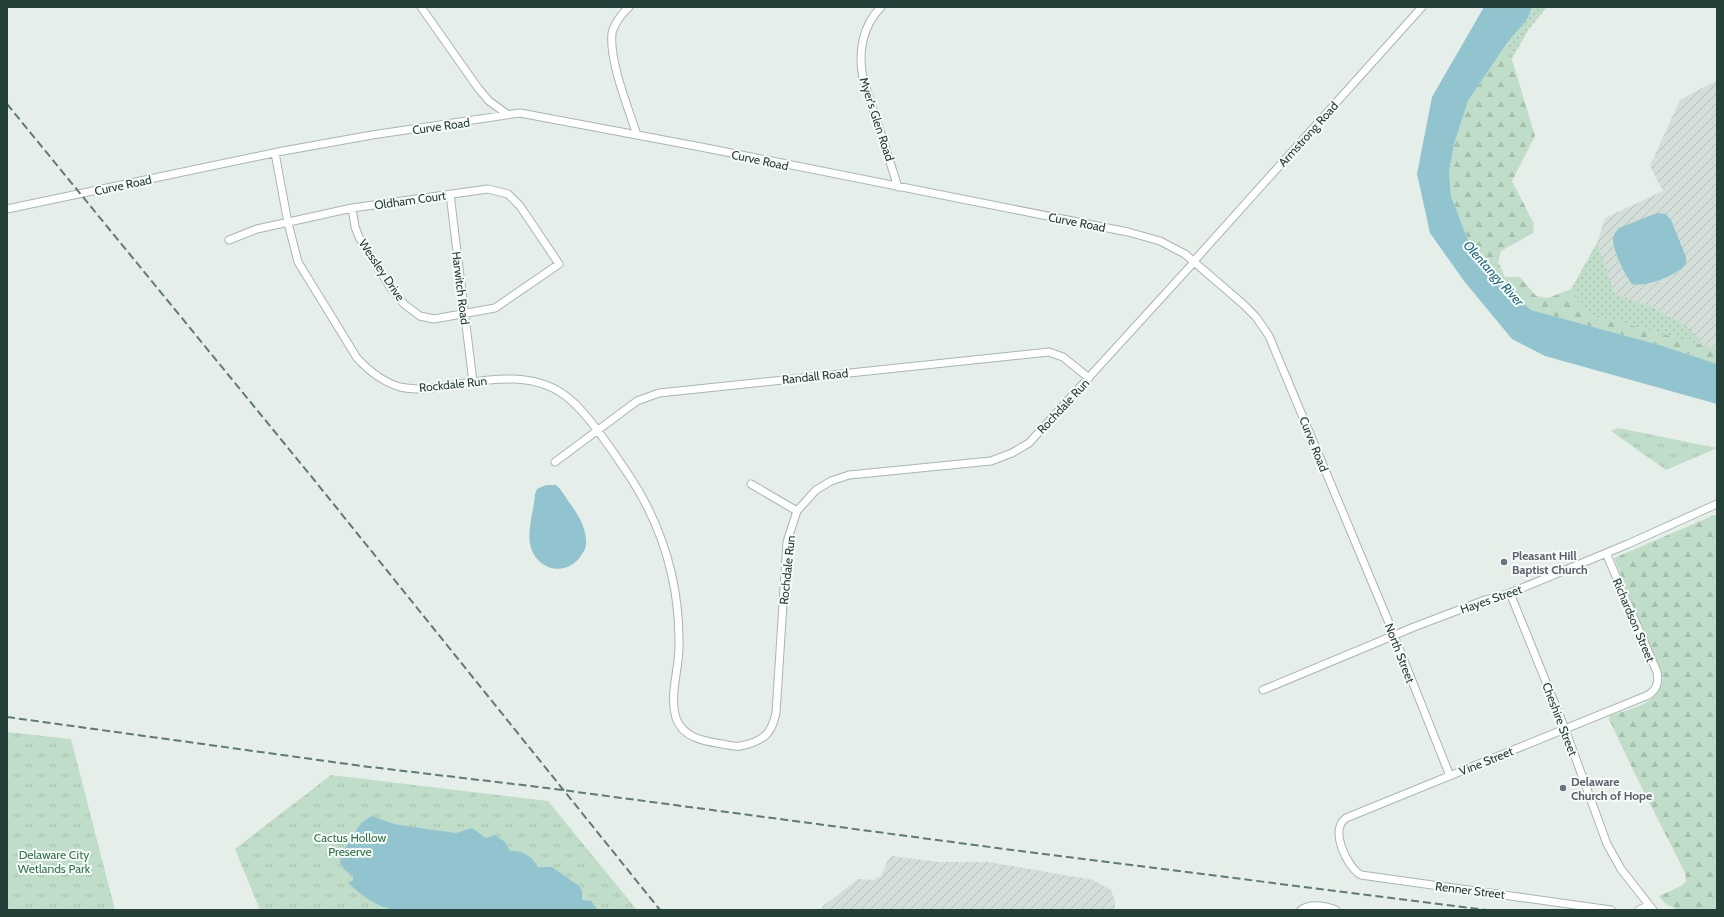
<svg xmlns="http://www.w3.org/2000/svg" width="1724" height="917" font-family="Cabin,sans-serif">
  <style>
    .industrial { fill: url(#industrial-furrows) }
    .grass { fill: url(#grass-dots) }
    .forest { fill: url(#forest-firs) }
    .park { fill: url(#park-tufts) }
    .water { fill: #92c4cf }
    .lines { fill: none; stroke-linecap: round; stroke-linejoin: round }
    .street-casing { stroke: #a8b6b1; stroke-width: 9 }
    .street { stroke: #fff; stroke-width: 7 }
    .rail { stroke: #607a74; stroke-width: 2; stroke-dasharray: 8 4; stroke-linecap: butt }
    .worship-dot { fill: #6b7280; stroke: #f6faf8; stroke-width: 1.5 }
    .labels { text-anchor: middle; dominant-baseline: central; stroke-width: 4; stroke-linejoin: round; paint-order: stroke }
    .street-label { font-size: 12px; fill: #253f39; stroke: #f6faf8 }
    .worship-label { font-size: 12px; font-weight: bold; fill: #5b616d; stroke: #f6faf8; text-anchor: start }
    .park-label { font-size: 12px; fill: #32744c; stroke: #f6faf8 }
    .water-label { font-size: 13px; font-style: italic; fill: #226878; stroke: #f6faf8 }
  </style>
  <defs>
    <pattern id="industrial-furrows" width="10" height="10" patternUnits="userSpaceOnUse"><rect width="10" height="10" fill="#d4ded9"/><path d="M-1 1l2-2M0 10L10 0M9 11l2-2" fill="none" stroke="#b6c0bb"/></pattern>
    <pattern id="grass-dots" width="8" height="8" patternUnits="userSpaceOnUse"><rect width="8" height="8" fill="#c0ddc9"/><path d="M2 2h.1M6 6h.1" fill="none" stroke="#a5bfad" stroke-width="1.8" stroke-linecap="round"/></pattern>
    <pattern id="forest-firs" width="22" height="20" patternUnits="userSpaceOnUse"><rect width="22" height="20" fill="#c0ddc9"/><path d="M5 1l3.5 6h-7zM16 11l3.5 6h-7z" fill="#a5bfad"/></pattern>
    <pattern id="park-tufts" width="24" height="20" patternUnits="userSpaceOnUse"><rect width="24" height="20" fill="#c0ddc9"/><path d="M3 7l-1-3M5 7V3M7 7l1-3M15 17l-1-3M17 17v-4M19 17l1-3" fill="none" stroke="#a5bfad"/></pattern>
  </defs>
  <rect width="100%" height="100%" fill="#e6eeea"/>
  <path class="industrial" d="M1717 80V349L1705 346 1687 326 1653 308 1615 294 1597 243 1605 218 1663 191 1650 166 1680 100Z
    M892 856 938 862H989L1093 880 1111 890 1115 901V910H821L823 906 858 879 873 880 881 876 888 860Z"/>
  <path class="grass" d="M1532 7H1547L1529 29 1511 60 1507 43 1528 18Z
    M1597 243 1615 294 1653 308 1687 326 1705 346 1590 314 1571 289Z"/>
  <path class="forest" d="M1507 43 1535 136 1512 181 1534 224 1533 233 1501 251 1498 262 1505 277H1520L1536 296 1548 298 1571 289 1590 314 1717 349V364L1663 346 1531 310 1506 289 1468 240 1451 196 1449 173 1454 144 1468 101Z
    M1717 514V910C1698 910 1670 915 1659 896L1681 886 1686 881 1685 873 1633 770 1609 719 1610 716C1632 708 1658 705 1663 678L1614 558Z"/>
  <path class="park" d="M1618 428 1717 448 1666 470 1611 431Z
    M7 732 71 739 115 910H7Z
    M331 775 548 801 637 910H260L235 849Z"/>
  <path class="water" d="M1484 7H1532L1528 18 1507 43 1468 101 1454 144 1449 173 1451 196 1468 240 1506 289 1531 310 1663 346 1717 364V404L1545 356 1512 339 1464 281 1430 233 1417 174 1432 97Z
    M1657 213 1666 214 1671 220 1686 257V263C1679 275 1645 288 1632 284 1626 277 1612 249 1613 239 1613 234 1616 232 1619 228Z
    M546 485H556C563 491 566 499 572 506 580 518 587 530 586 545 586 548 584 551 582 554 570 576 539 573 531 548 526 531 534 511 535 494L537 489Z
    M372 816 394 824 426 829 456 833 472 828 486 838 495 835 505 842 510 851C523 850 532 856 538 867H552L579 886 582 891V900L591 901 597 909 606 910H397C377 908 363 896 348 883L353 880V876C332 863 341 854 352 838 360 825 358 824 372 816Z"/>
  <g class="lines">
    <defs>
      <path id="street" d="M421 7 478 88 489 101 507 114
        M629 7C623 12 614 24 612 33 609 61 628 107 637 135
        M881 7C862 26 858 53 863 78L898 187
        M275 153 288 223 298 262 357 358C369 371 383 382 400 387 417 391 433 388 450 385 488 380 529 371 563 394 584 408 609 446 624 468 661 521 680 582 679 647 679 670 669 695 676 718 683 738 704 741 722 744 728 745 734 747 740 746 748 745 759 741 766 735 772 729 774 721 776 713L787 542 797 511 816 490 831 481 849 475 991 461 1012 453 1029 443 1195 261
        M450 194 473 382
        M7 209 283 151 372 135 520 113 701 147 1128 232 1160 241 1185 254 1243 304 1256 317 1269 336 1387 618 1450 776
        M229 240 257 229 352 208 488 189 508 194 520 206 559 264 495 308 434 319 420 316 404 304 390 287 359 237 355 227 352 208
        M1194 261 1422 7
        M555 462 637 401 659 393 1049 352 1063 357 1089 378
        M751 484 797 511
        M1606 553 1657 672C1659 683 1657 691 1646 696L1346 818C1329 830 1347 867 1361 875L1611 910
        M1510 593 1565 729 1607 844 1621 869 1653 910
        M1263 690 1414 627 1485 600 1510 593 1628 544 1717 504
        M1301 910C1311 903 1325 906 1336 910
        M1639 910 1649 905"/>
    </defs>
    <use href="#street" class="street-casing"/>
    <use href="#street" class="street"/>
    <path class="rail" d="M7 104 315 481 660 910
      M7 717 362 766 547 788 997 848 1486 910"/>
  </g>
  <g class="worship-dot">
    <circle cx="1504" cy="562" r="4"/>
    <circle cx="1563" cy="788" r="4"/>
  </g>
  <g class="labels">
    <g class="street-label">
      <text transform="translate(877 119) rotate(72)">Myer's Glen Road</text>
      <text transform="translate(441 126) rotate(-8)">Curve Road</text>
      <text transform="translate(1308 134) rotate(-48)">Armstrong Road</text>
      <text transform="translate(760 160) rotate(12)">Curve Road</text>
      <text transform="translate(123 185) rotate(-12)">Curve Road</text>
      <text transform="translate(410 200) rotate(-8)">Oldham Court</text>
      <text transform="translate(1077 222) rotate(11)">Curve Road</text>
      <text transform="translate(382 270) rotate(56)">Wessley Drive</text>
      <text transform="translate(461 288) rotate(83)">Harwitch Road</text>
      <text transform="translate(815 376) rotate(-6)">Randall Road</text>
      <text transform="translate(453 384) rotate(-6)">Rockdale Run</text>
      <text transform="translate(1063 406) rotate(-47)">Rochdale Run</text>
      <text transform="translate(1314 444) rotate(68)">Curve Road</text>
      <text transform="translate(787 570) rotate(-84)">Rochdale Run</text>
      <text transform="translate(1491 599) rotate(-19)">Hayes Street</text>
      <text transform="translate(1634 620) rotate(67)">Richardson Street</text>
      <text transform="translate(1400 653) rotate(69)">North Street</text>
      <text transform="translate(1560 719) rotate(69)">Cheshire Street</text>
      <text transform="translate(1486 761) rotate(-22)">Vine Street</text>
      <text transform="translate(1470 890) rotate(7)">Renner Street</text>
    </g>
    <g class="worship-label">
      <text x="1512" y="555">Pleasant Hill<tspan x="1512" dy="14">Baptist Church</tspan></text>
      <text x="1571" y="781">Delaware<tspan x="1571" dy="14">Church of Hope</tspan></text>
    </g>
    <g class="park-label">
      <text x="350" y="837">Cactus Hollow<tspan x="350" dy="14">Preserve</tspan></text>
      <text x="54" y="854">Delaware City<tspan x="54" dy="14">Wetlands Park</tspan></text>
    </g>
    <g class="water-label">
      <text transform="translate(1494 273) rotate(48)">Olentangy River</text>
    </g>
  </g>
  <rect width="1724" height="917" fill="none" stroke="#253f39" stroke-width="16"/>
</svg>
